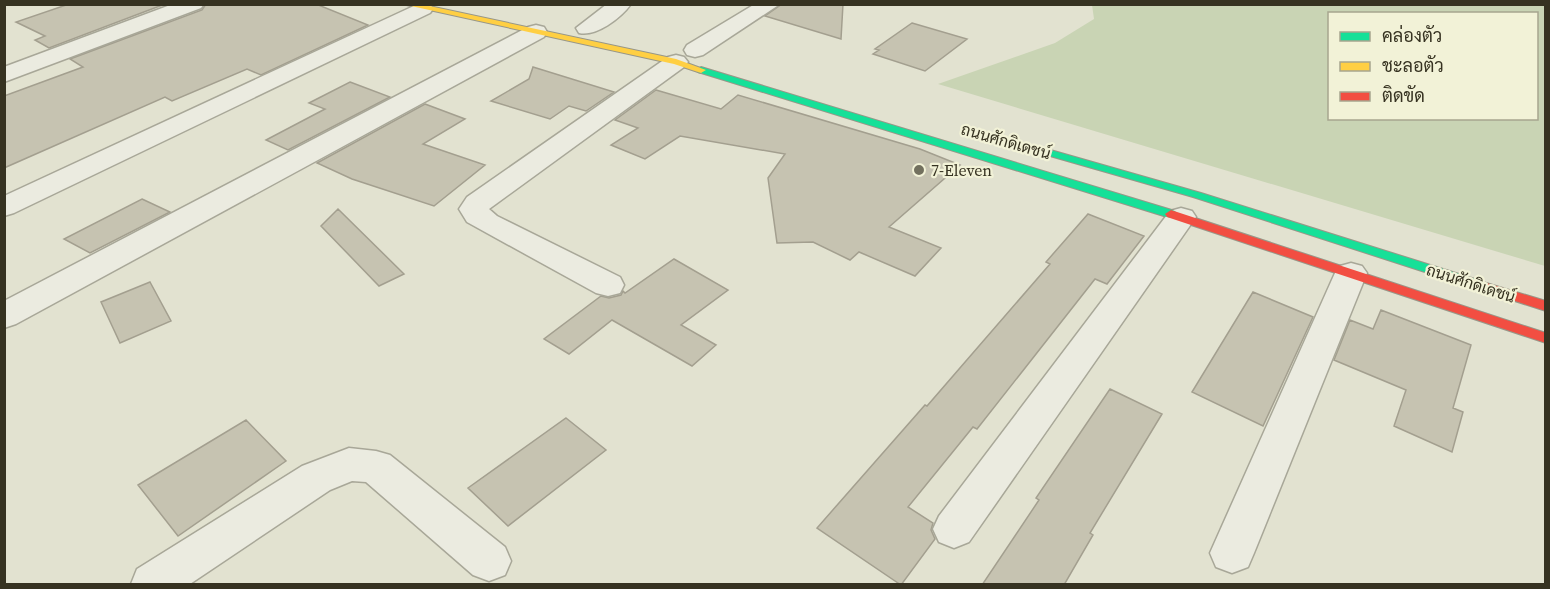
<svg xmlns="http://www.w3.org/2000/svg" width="1550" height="589" font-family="'Source Serif 4',Sarabun,serif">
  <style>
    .green { fill: #c9d4b4; fill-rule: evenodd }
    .building { fill: #c6c3b1; stroke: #a39f8f; stroke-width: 1.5 }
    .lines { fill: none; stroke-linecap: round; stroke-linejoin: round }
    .street-casing { stroke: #a8a798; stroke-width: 3 }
    .fast-casing { stroke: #989788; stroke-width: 2 }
    .slow-casing { stroke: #989788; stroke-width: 2 }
    .jam-casing { stroke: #989788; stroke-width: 2 }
    .street { fill: #ebebe0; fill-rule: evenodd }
    .fast { fill: #16e098; fill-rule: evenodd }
    .slow { fill: #ffcf43; fill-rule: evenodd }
    .jam { fill: #f24e42; fill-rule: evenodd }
    .poi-dot { fill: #72705e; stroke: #f2f2d7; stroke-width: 2 }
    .labels { text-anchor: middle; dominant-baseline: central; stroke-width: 4.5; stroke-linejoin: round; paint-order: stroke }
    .street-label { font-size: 16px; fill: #363221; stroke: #f2f2d7 }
    .poi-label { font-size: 16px; fill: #363221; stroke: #f2f2d7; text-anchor: start }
  </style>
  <rect width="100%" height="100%" fill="#e2e2d0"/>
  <path class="green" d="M1092 5H1545V266L938 84 1055 43 1094 19ZM1330 14H1536V118H1330Z"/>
  <path class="building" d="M69 4H165L49 48 35 40 45 36 16 22Z
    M206 4H316L368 25 261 75 247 69 172 101 165 97 4 168V96L83 67 70 59 202 10Z
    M782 4H843L841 39 765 16Z
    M912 23 967 39 925 71 873 54 879 50 875 49Z
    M533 67 614 92 586 111 569 106 550 119 491 101 529 79Z
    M350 82 390 97 288 150 266 140 325 109 309 103Z
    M656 90 721 109 738 95 920 149 960 165 889 227 941 248 915 276 859 252 850 260 813 242 777 243 768 178 785 154 680 136 645 159 611 145 638 128 615 120Z
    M425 104 465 119 423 144 485 165 434 206 352 179 317 163Z
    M142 199 170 212 90 253 64 239Z
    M338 209 404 274 379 286 321 226Z
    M1088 214 1144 236 1107 284 1095 279 977 429 973 427 908 507 933 523 931 530 935 539 901 585 817 528 925 405 927 406 1050 264 1046 262Z
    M674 259 728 290 681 325 716 345 692 366 612 320 569 354 544 339 601 296 609 298 621 295 623 291 625 293Z
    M150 282 171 321 120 343 101 302Z
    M1253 292 1313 317 1263 426 1192 392Z
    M1381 310 1471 345 1453 408 1463 412 1452 452 1394 426 1406 390 1334 360 1350 320 1373 329Z
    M1110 389 1162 414 1090 533 1093 535 1064 585H982L1039 500 1036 498Z
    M566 418 606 450 508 526 468 488Z
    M246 420 286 461 178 536 138 485Z"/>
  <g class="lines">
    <defs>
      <path id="street" d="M173 4H204L201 8 4 82V67Z
        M430 4 433 9 430 13 14 213 4 216V196L416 5Z
        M607 4H631C621 18 596 37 579 33L576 28Z
        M755 4H780L703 55 695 57 687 55 684 50 687 45Z
        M536 25 544 27 547 32 544 37 16 324 4 328V301L528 27Z
        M676 55 684 57 688 62 684 67 489 209 497 216 620 277 624 285 620 293 608 296 596 293 467 222 459 209 467 197 668 57Z
        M1181 208 1192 211 1196 217 969 542 954 548 939 542 933 529 939 516 1170 211Z
        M1351 263 1362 266 1367 273 1254 553 1248 567 1232 573 1216 567 1210 553 1335 273 1340 266Z
        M349 448 376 451 390 455 505 547 511 561 505 575 489 581 473 575 366 482 352 481 330 490 190 584H131L137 569 302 466Z"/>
      <path id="fast" d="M701 67 1175 211 1177 214 1171 218 1167 217 698 72 696 70Z
        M1040 147 1201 193 1475 279 1477 282 1475 285H1465L1193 197 1036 152 1035 150Z"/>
      <path id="slow" d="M402 4H420L676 59 706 70 701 73 674 64Z"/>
      <path id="jam" d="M1171 210 1546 333V343L1167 217 1165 214Z
        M1470 278 1546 301V311L1465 285 1463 282 1465 279Z"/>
    </defs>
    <use href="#street" class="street-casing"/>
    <use href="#fast" class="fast-casing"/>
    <use href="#slow" class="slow-casing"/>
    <use href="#jam" class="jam-casing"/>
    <use href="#street" class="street"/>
    <use href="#fast" class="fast"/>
    <use href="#slow" class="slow"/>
    <use href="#jam" class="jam"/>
  </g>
  <circle class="poi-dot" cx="919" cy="170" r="6"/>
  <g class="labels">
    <g class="street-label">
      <text transform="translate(1006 141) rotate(16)">ถนนศักดิเดชน์</text>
      <text transform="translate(1471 283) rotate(18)">ถนนศักดิเดชน์</text>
    </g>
    <g class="poi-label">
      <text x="931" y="170">7-Eleven</text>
    </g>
  </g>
  <rect width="1550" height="589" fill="none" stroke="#363221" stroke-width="12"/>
  <rect x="1328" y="12" width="210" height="108" fill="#f2f2d7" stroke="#a7a58e" stroke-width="1.5"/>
  <rect x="1340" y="32" width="30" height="9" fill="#16e098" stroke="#a7a58e" stroke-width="1.5"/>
  <text x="1382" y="42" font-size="18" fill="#363221">คล่องตัว</text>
  <rect x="1340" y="62" width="30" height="9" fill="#ffcf43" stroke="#a7a58e" stroke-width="1.5"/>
  <text x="1382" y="72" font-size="18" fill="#363221">ชะลอตัว</text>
  <rect x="1340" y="92" width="30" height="9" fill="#f24e42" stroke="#a7a58e" stroke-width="1.5"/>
  <text x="1382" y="102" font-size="18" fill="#363221">ติดขัด</text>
</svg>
